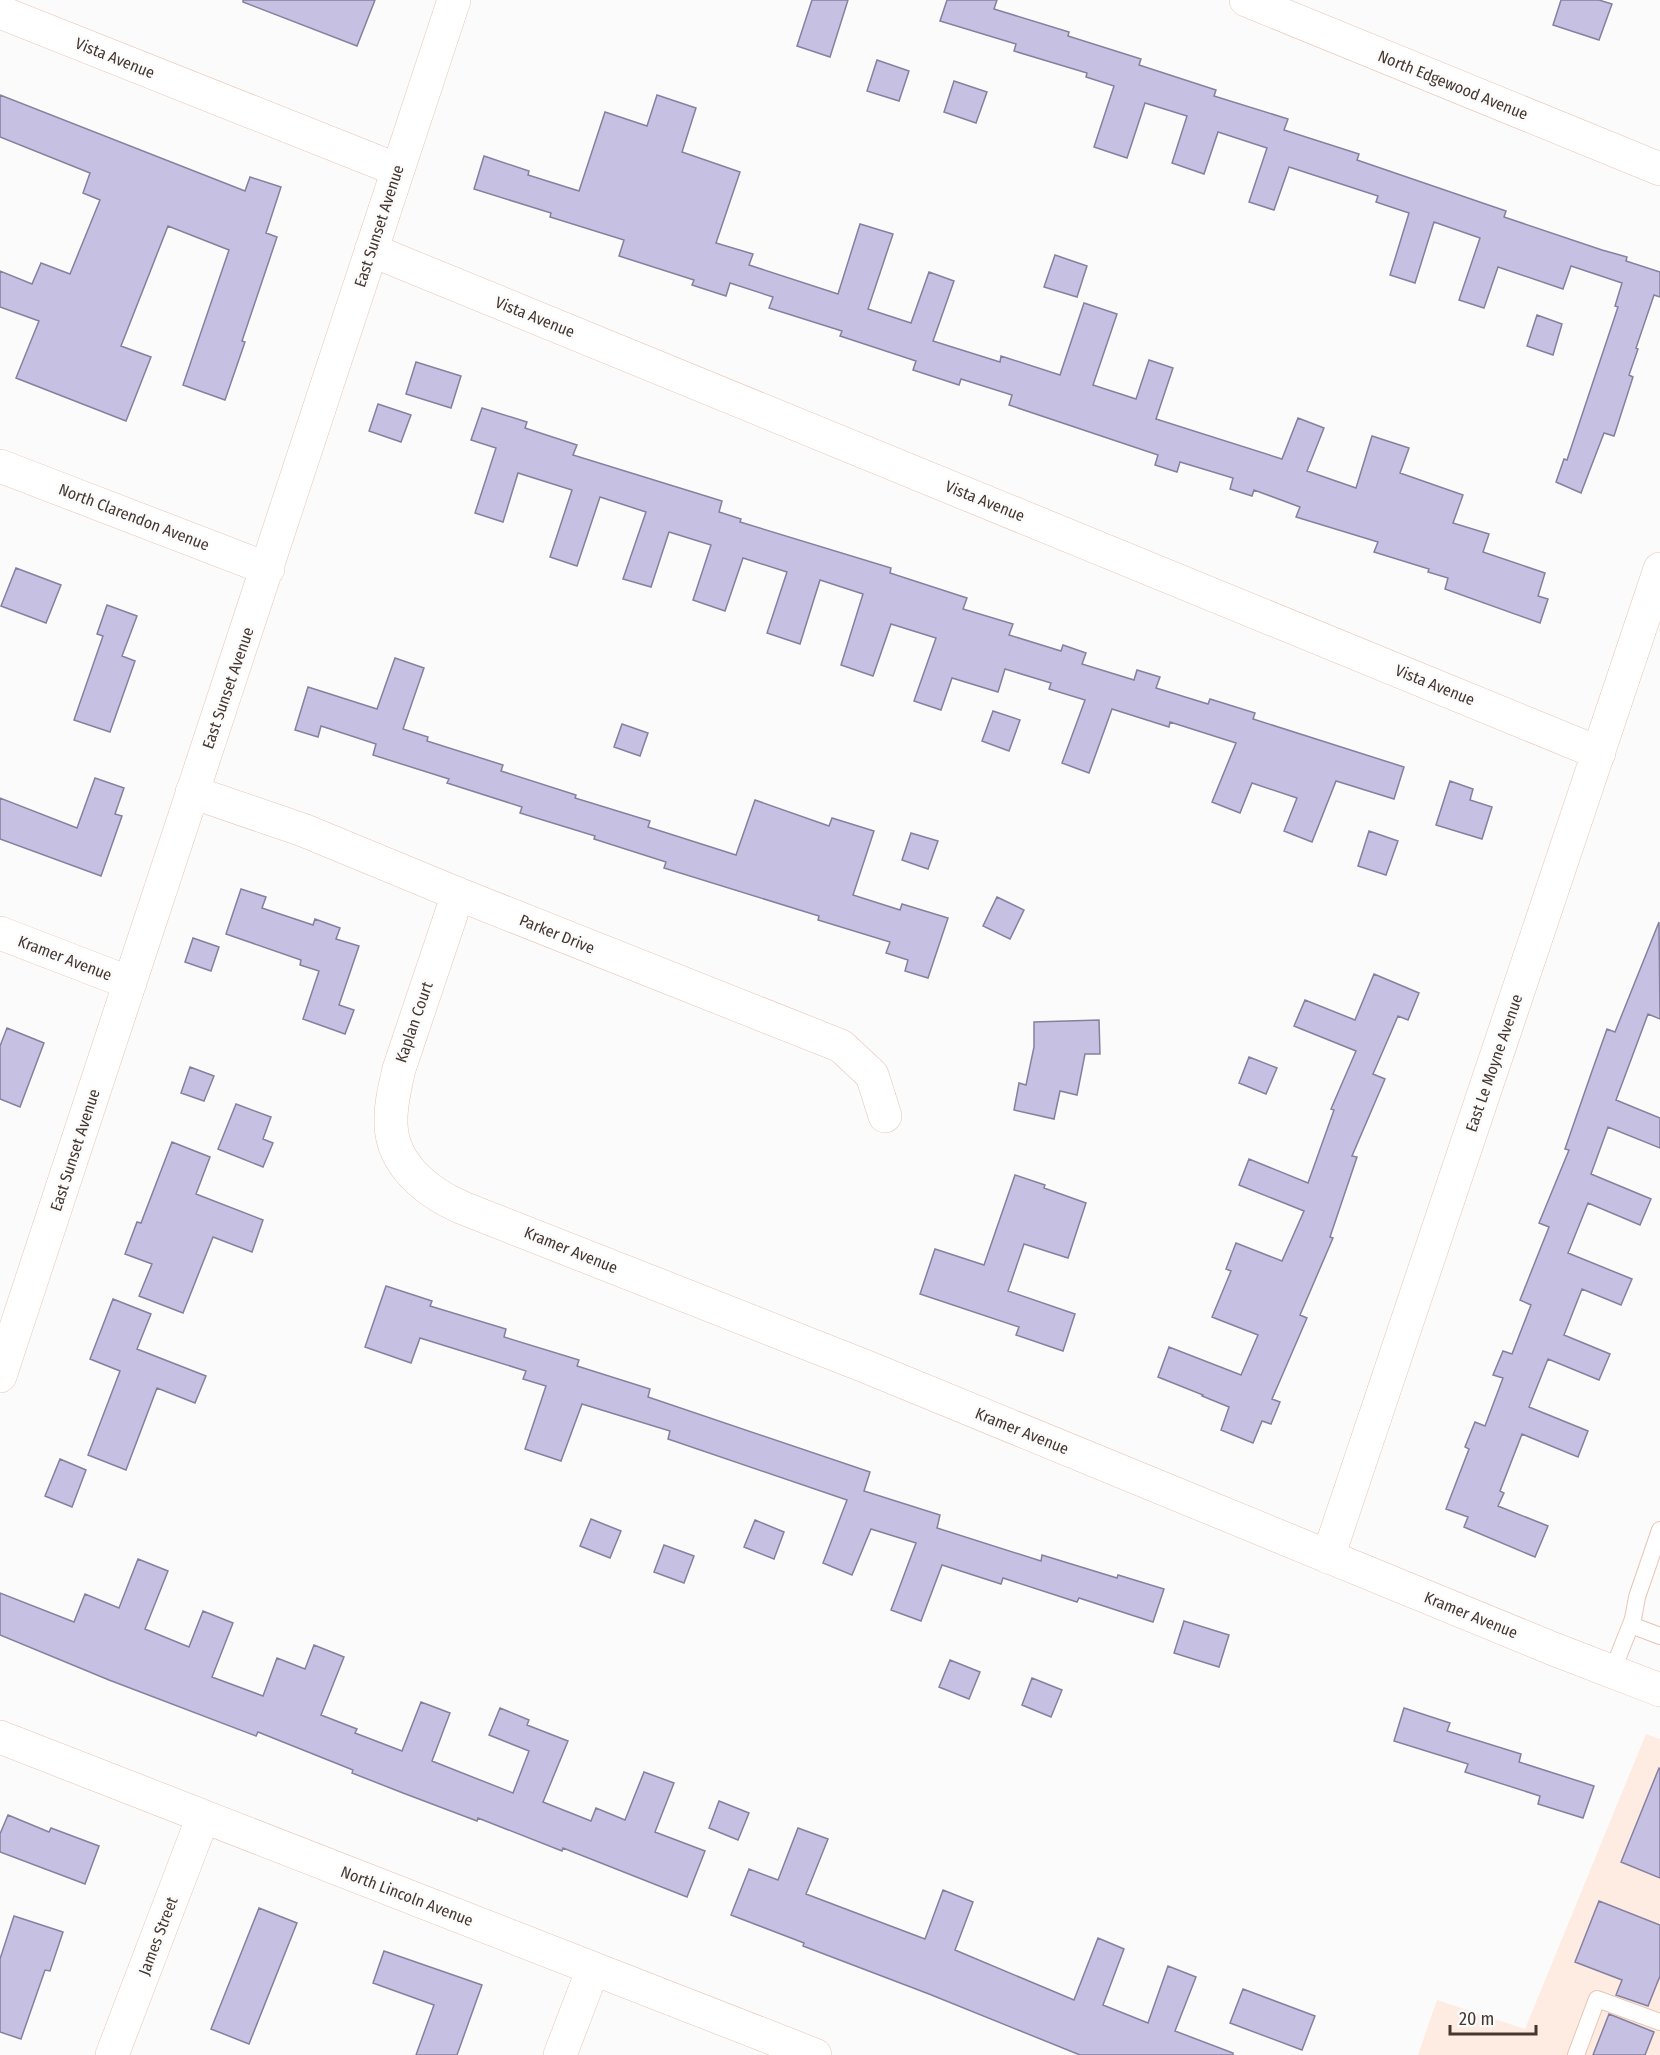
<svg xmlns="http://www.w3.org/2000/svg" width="1660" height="2055" font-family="'Fira Sans Condensed',sans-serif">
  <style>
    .built { fill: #feece3 }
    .building { fill: #c6c1e2; stroke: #85809f; stroke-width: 1.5 }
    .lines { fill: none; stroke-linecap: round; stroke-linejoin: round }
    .service-casing { stroke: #e8c5b3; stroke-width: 18 }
    .minor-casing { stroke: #e8c5b3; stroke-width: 34 }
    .service { stroke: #fff; stroke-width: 16 }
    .minor { stroke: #fff; stroke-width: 33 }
    .labels { text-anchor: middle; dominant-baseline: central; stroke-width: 5; stroke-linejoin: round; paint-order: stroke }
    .street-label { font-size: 16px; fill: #453730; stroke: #fbfbfb }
  </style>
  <rect width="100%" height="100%" fill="#fbfbfb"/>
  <path class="built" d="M1646 1734 1660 1739V2055H1418L1437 2000 1525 2029Z"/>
  <path class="building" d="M243 0H375L357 46 243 2Z
    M812 0H848L830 57 797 46Z
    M947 0H997L994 9 1069 32 1068 36 1141 59 1139 65 1216 90 1214 96 1288 119 1284 130 1359 154 1357 160 1506 211 1504 217 1602 250 1627 257 1626 261 1660 272V297L1654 295 1636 348 1638 349 1629 375 1633 377 1614 436 1604 433 1581 493 1556 482 1564 459 1567 460 1618 307 1615 306 1622 283 1571 266 1563 289 1498 267 1484 308 1459 300 1480 238 1434 222 1415 283 1390 275 1409 213 1376 202 1378 196 1289 167 1274 210 1249 202 1267 148 1218 132 1204 174 1172 163 1187 116 1145 103 1127 158 1094 147 1114 86 1086 77 1087 73 1014 51 1016 44 940 21Z
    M1561 0H1599L1612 4 1599 40 1553 25Z
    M877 60 909 71 899 101 867 91Z
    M954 81 987 92 976 123 944 112Z
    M0 95 245 191 250 177 281 187 266 233 277 237 242 341 245 342 225 400 183 385 229 250 168 226 121 346 151 357 126 421 16 378 39 321 0 307V271L32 284 41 263 70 274 100 200 83 193 90 173 0 137Z
    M657 95 696 108 682 152 740 172 716 243 753 254 749 265 838 294 860 224 893 234 868 309 911 323 929 272 954 281 933 341 1000 362 1001 356 1060 375 1084 303 1117 314 1093 385 1136 399 1149 360 1173 368 1156 419 1282 459 1298 418 1324 428 1307 471 1356 488 1372 436 1409 448 1400 473 1463 495 1453 523 1489 534 1483 552 1545 573 1538 596 1548 599 1540 623 1445 589 1448 578 1428 572 1429 569 1374 552 1378 542 1296 517 1300 507 1254 490 1252 496 1230 489 1233 478 1180 462 1177 472 1155 465 1158 455 1009 405 1012 395 961 379 959 385 913 370 916 361 840 336 842 331 769 308 773 297 730 283 726 296 692 285 694 280 619 256 624 240 550 217 551 213 474 189 484 156 529 171 528 175 579 191 605 112 647 126Z
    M1055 255 1087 266 1077 297 1044 287Z
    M1537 315 1562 324 1553 355 1527 346Z
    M416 362 461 376 451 408 406 394Z
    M378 404 411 415 401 442 369 431Z
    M482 408 527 422 525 428 577 445 573 455 722 501 719 512 741 519 740 522 891 568 890 573 967 598 963 609 1013 624 1009 635 1061 651 1063 645 1086 653 1082 664 1134 680 1137 670 1160 677 1156 688 1208 704 1210 699 1255 713 1253 719 1404 767 1394 799 1336 781 1312 842 1284 831 1297 798 1252 783 1240 813 1212 802 1236 743 1170 722 1169 727 1112 709 1089 773 1062 763 1085 700 1049 689 1051 683 1005 669 998 692 952 678 941 710 914 701 936 638 891 624 873 676 841 665 863 594 820 580 800 644 767 633 787 572 743 558 725 611 693 600 711 545 669 532 651 587 623 579 646 512 600 497 577 566 550 557 572 490 518 473 503 522 475 513 496 448 471 440Z
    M16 568 61 585 46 623 1 606Z
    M107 605 137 616 122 656 135 661 110 732 74 720 103 636 97 634Z
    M395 658 424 668 403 729 428 737 427 741 503 765 501 771 576 795 575 798 650 821 648 827 736 855 755 800 829 826 832 818 874 831 853 895 900 910 902 904 948 918 928 978 905 971 908 960 886 953 890 942 818 920 819 916 664 868 666 862 594 839 595 836 520 813 522 807 447 783 449 779 373 755 376 744 321 726 318 737 295 730 308 687 377 709Z
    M993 711 1020 720 1009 751 982 741Z
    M622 724 648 733 640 756 614 747Z
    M95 778 124 788 115 814 122 816 101 876 0 839V798L77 828Z
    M1450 781 1473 789 1470 800 1492 807 1482 839 1436 825Z
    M1369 831 1398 841 1386 875 1358 866Z
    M911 833 938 841 928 869 902 860Z
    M241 889 266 897 262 908 313 925 315 919 340 928 336 939 359 946 339 1005 354 1010 345 1034 303 1019 319 971 300 965 301 960 226 934Z
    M997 897 1024 910 1010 939 983 926Z
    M1659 922 1660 1019 1648 1014 1616 1100 1660 1118V1148L1608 1127 1591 1174 1651 1199 1640 1225 1588 1203 1568 1253 1632 1279 1621 1305 1582 1289 1564 1335 1610 1354 1599 1380 1548 1359 1529 1407 1588 1431 1578 1457 1522 1434 1500 1491 1504 1493 1498 1506 1548 1526 1535 1557 1464 1527 1468 1517 1446 1509 1469 1449 1465 1447 1475 1422 1485 1426 1503 1378 1493 1375 1503 1351 1512 1354 1531 1305 1520 1300 1549 1227 1539 1223 1569 1150 1565 1149 1591 1074 1607 1029 1615 1032Z
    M193 938 219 947 211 971 185 962Z
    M1374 974 1419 993 1408 1020 1398 1016 1373 1074 1385 1079 1352 1156 1357 1157 1330 1237 1333 1238 1300 1315 1307 1318 1272 1399 1280 1402 1271 1424 1262 1421 1253 1443 1221 1430 1229 1407 1202 1396 1203 1395 1158 1377 1169 1347 1241 1375 1258 1335 1212 1317 1231 1271 1226 1269 1236 1243 1282 1261 1304 1211 1239 1185 1249 1159 1308 1183 1334 1110 1331 1109 1356 1051 1294 1026 1305 1000 1355 1020Z
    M1099 1020 1100 1054H1085L1077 1095 1060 1091 1054 1119 1014 1110 1019 1083 1026 1085 1034 1047V1022Z
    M7 1028 44 1043 20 1107 0 1099V1046Z
    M1249 1057 1277 1068 1266 1094 1239 1083Z
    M190 1067 214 1076 204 1101 181 1093Z
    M236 1104 271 1117 263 1139 273 1143 263 1167 218 1149Z
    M172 1142 210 1157 196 1194 263 1220 252 1252 213 1237 183 1313 139 1296 152 1264 125 1254 137 1222 141 1223Z
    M1015 1175 1045 1185 1044 1188 1086 1203 1068 1258 1024 1244 1008 1291 1075 1314 1063 1351 1016 1335 1019 1327 920 1294 935 1249 984 1265Z
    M386 1286 432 1301 430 1306 506 1329 504 1337 579 1360 577 1366 650 1389 648 1397 870 1472 864 1491 940 1515 937 1528 1041 1561 1042 1555 1117 1578 1118 1575 1164 1589 1153 1622 1079 1598 1077 1602 1003 1578 1001 1584 942 1565 921 1621 891 1610 916 1543 871 1529 852 1575 823 1563 847 1500 668 1439 670 1431 582 1404 561 1461 525 1449 546 1386 523 1379 526 1371 420 1338 411 1363 365 1347Z
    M113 1299 151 1314 137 1349 206 1376 195 1403 157 1388 126 1470 88 1455 120 1371 90 1359Z
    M60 1459 86 1470 72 1507 45 1496Z
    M591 1519 621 1531 610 1558 580 1546Z
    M755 1520 784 1532 774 1559 744 1547Z
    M664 1545 694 1556 684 1583 654 1572Z
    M138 1559 168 1571 145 1629 189 1647 203 1611 233 1623 212 1677 263 1696 277 1658 305 1669 314 1645 344 1657 321 1715 357 1729 355 1733 402 1751 421 1702 450 1713 432 1761 513 1793 529 1751 489 1735 500 1708 529 1720 527 1725 568 1741 543 1802 591 1821 596 1808 625 1820 644 1772 674 1783 655 1832 705 1851 687 1897 563 1848 562 1851 478 1818 477 1821 403 1793 352 1773 353 1770 258 1732 256 1736 109 1680 0 1635V1593L74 1622 85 1594 119 1608Z
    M1184 1621 1229 1635 1219 1667 1174 1653Z
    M950 1660 980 1672 969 1699 939 1687Z
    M1032 1678 1062 1690 1051 1717 1022 1705Z
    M1404 1708 1450 1723 1447 1731 1521 1754 1519 1762 1594 1786 1583 1818 1538 1804 1540 1796 1465 1772 1468 1764 1394 1741Z
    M1659 1768 1660 1769V1878L1621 1862Z
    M719 1801 749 1813 738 1840 709 1828Z
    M8 1815 49 1832 51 1828 99 1846 85 1884 0 1852V1834Z
    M798 1828 828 1839 806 1894 925 1939 943 1890 973 1902 955 1950 1074 2000 1098 1938 1124 1949 1103 2005 1148 2023 1168 1966 1196 1977 1175 2031 1233 2053V2055H1080L929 1994 803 1946 804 1943 731 1915 749 1869 778 1880Z
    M1599 1901 1660 1925V1976L1648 2006 1616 1995 1622 1980 1575 1962Z
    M259 1908 297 1923 249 2044 211 2029Z
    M14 1916 63 1932 50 1971 45 1970 21 2039 0 2032V1959Z
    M384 1951 482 1985 457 2055H416L434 2005 373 1983Z
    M1243 1989 1315 2016 1302 2050 1230 2023Z
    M1609 2014 1654 2032 1645 2055H1593Z"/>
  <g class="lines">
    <defs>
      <path id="service" d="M1631 1625 1660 1636
        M1612 1672 1633 1619 1637 1597 1660 1530
        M1576 2055 1597 1999 1660 2022"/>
      <path id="minor" d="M1246 0 1660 169
        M0 12 398 170
        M371 250 1599 753
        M0 466 268 569
        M192 792 303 830 458 894 841 1046 872 1075 885 1116
        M458 894 399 1069C395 1087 390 1106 391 1124 392 1165 428 1193 463 1208L867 1367 1551 1648 1660 1690
        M0 933 130 983
        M0 1376 454 0
        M1328 1557 1660 569
        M0 1737 815 2055
        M112 2055 203 1817
        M560 2055 593 1969"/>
    </defs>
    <use href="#service" class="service-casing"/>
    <use href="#minor" class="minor-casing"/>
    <use href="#service" class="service"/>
    <use href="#minor" class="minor"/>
  </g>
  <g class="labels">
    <g class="street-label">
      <text transform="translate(115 58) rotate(22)">Vista Avenue</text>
      <text transform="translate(1453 85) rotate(22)">North Edgewood Avenue</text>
      <text transform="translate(379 226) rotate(-72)">East Sunset Avenue</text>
      <text transform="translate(535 317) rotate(22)">Vista Avenue</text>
      <text transform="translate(985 501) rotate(22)">Vista Avenue</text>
      <text transform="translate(134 517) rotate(21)">North Clarendon Avenue</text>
      <text transform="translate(1435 685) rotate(22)">Vista Avenue</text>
      <text transform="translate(228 688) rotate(-71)">East Sunset Avenue</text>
      <text transform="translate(557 934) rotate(22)">Parker Drive</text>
      <text transform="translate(65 958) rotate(21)">Kramer Avenue</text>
      <text transform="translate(414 1022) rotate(-71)">Kaplan Court</text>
      <text transform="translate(1494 1063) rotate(-71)">East Le Moyne Avenue</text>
      <text transform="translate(75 1150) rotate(-72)">East Sunset Avenue</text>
      <text transform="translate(571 1250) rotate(22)">Kramer Avenue</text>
      <text transform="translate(1022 1431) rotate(22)">Kramer Avenue</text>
      <text transform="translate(1471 1615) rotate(22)">Kramer Avenue</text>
      <text transform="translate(407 1896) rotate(21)">North Lincoln Avenue</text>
      <text transform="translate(158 1936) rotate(-69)">James Street</text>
    </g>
  </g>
  <path d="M1450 2025v9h86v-9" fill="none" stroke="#453730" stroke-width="3"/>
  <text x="1459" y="2025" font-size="18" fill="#453730" stroke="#fbfbfb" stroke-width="4.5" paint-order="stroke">20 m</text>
</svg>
